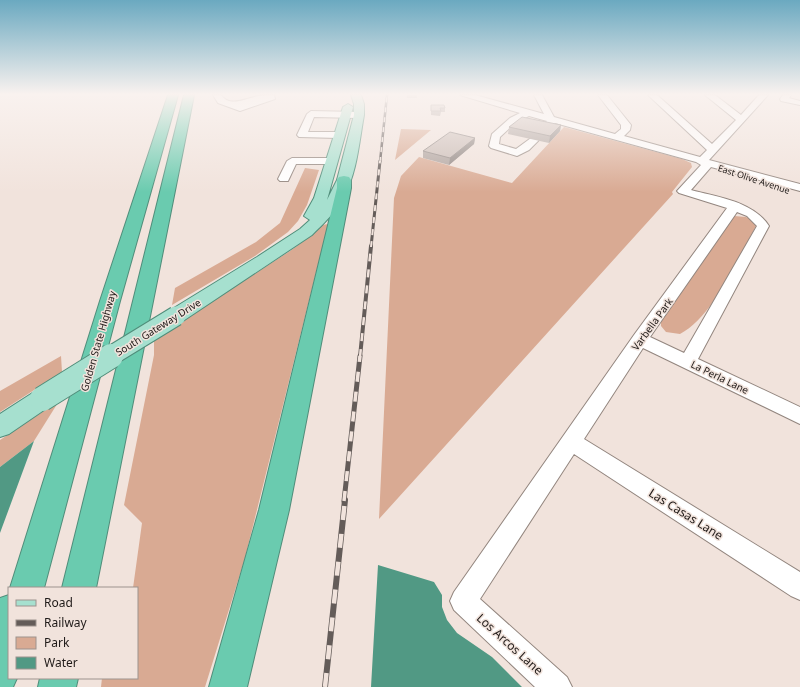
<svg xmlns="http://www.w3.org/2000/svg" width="800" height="687" font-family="'Noto Sans',sans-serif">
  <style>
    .green { fill: #d9aa93 }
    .water { fill: #519984 }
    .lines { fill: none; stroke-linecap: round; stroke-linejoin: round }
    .minor-casing { stroke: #93867f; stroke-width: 2 }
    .major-casing { stroke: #508d7a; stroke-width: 2 }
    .highway-casing { stroke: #508d7a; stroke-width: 2 }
    .minor { fill: #fff; fill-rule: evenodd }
    .major { fill: #a6e0cf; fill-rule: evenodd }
    .highway { fill: #6acbaf; fill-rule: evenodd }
    .rail-far4-casing { stroke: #645c59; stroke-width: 2.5 }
    .rail-far3-casing { stroke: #645c59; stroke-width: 3 }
    .rail-far2-casing { stroke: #645c59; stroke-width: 4 }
    .rail-far1-casing { stroke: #645c59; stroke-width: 5 }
    .rail-casing { stroke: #645c59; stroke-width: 6 }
    .rail-far4 { stroke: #f1e3dc; stroke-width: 1.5; stroke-dasharray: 5; stroke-linecap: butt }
    .rail-far3 { stroke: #f1e3dc; stroke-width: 2; stroke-dasharray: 6; stroke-linecap: butt }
    .rail-far2 { stroke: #f1e3dc; stroke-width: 2.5; stroke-dasharray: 8; stroke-linecap: butt }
    .rail-far1 { stroke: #f1e3dc; stroke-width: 3.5; stroke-dasharray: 10; stroke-linecap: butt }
    .rail { stroke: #f1e3dc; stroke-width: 4.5; stroke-dasharray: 14; stroke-linecap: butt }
    .major-bridge-far1-casing { stroke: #508d7a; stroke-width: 21; stroke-linecap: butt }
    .major-bridge-casing { stroke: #508d7a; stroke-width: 26; stroke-linecap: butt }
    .major-bridge-far1 { stroke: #a6e0cf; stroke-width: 19 }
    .major-bridge { stroke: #a6e0cf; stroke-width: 24 }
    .wall { fill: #ada19c }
    .shaded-wall { fill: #8d837f }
    .building { fill: #c9bbb5; stroke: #8d837f }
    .labels { text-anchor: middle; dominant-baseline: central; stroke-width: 3; stroke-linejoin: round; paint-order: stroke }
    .far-street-label { font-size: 9px; fill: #1f1a18; stroke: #f1e3dc }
    .street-label { font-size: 10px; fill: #1f1a18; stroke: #f1e3dc }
    .near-street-label { font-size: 12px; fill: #1f1a18; stroke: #f1e3dc }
  </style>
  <rect width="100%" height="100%" fill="#f1e3dc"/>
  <path class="green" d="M564 127 682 159 691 163 692 167 672 192 673 194 379 519 394 198 401 176 419 157 512 183Z
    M401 129 431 130 395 160Z
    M305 168 319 170 307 205 298 221 288 232 255 256 172 305 175 288 256 242 280 223Z
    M734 216 746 217 756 222V226C738 258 713 317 680 334L666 332 661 326V322Z
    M328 224 245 558 205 687H101L102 678H137V588H133L142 523 124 505 154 355V339L290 251 308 238 322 225Z
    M61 356 62 372 0 412V391Z
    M59 401 34 441 0 467V440Z"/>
  <path class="water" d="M34 441 0 533V467Z
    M378 565 434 582 442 595V607L447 620 457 633 492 657 522 687H371Z"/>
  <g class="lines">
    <defs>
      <path id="minor" d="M213 95H221C230 108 246 98 258 96 263 95 269 95 274 95L275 99 240 111 218 103Z
        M460 95H475L544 114 534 95H542L554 117 615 134 621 129V125L598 95H607L631 125 630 130 624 136 700 157 707 150 648 95H657L712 144 736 120 705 95H715L741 115 759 95H768L709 160 800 184V191L711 167 691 190C717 197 753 201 769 226L698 359 800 407V424L643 348 584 439 800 572V600L791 596 574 454 480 599 567 677 572 687H535L454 610 450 601 454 592 634 335 727 208 679 193 677 191 701 165 696 162 555 123 552 126H546L544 124 547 121 529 116 516 122 500 137 499 144 516 149 531 138H537L539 140 529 150 517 156 491 148 489 146 492 134 510 118 520 113ZM737 212 747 216 757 226 684 353 650 337Z
        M783 95H791L789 98 800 101V105L781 101 780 99Z
        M311 111 359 112 363 115 359 118 314 117 308 132H339L344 135 339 138 299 137 297 135 307 114Z
        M292 158H331L336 161 331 164H296L288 181H280L278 179 287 161Z"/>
      <path id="major" d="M351 95H361L364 104V115C359 142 357 174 343 198 335 213 323 224 312 235L183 321 176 323 169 321 166 316 169 311 257 257 300 229 310 220 304 216 314 198 343 107 348 104 353 107 327 200 337 180 354 115V104Z
        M42 390 50 392 54 399 50 406 9 434 0 437V414L34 392Z"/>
      <path id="highway" d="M168 95H178L120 301 44 588H10L100 301Z
        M184 95H194L96 588H62Z
        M344 176 349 177 351 180V188L289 510 247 687H209L259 510 337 188V180L339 177Z
        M9 595V678H17L13 687H0V598Z
        M40 678H78L76 687H38Z"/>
    </defs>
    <use href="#minor" class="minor-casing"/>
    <use href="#major" class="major-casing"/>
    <use href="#highway" class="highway-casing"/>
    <use href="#minor" class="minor"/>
    <use href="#major" class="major"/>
    <use href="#highway" class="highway"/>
    <defs>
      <path id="rail-far4" d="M380 162 387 95"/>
      <path id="rail-far3" d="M371 247 380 161"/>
      <path id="rail-far2" d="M360 357 371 246"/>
      <path id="rail-far1" d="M344 501 360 356"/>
      <path id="rail" d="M325 687 345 500"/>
    </defs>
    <use href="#rail-far4" class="rail-far4-casing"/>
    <use href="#rail-far3" class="rail-far3-casing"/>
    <use href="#rail-far2" class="rail-far2-casing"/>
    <use href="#rail-far1" class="rail-far1-casing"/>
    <use href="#rail" class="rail-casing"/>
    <use href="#rail-far4" class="rail-far4"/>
    <use href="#rail-far3" class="rail-far3"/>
    <use href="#rail-far2" class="rail-far2"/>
    <use href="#rail-far1" class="rail-far1"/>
    <use href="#rail" class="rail"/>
    <defs>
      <path id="major-bridge-far1" d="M109 357 176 316"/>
      <path id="major-bridge" d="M42 399 111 356"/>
    </defs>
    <use href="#major-bridge-far1" class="major-bridge-far1-casing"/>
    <use href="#major-bridge" class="major-bridge-casing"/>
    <use href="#major-bridge-far1" class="major-bridge-far1"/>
    <use href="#major-bridge" class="major-bridge"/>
  </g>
  <path class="wall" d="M407 95H417V98H407Z
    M431 105 445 108V112H441L440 116 431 115Z
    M561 125 560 131 549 143 508 134 509 127Z
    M475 138 474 144 449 165 423 158V151Z"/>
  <path class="shaded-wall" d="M561 125 560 131 549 143 550 136Z
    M475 138 474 144 449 165 450 158Z"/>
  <path class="building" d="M431 105H444L445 108H440L441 111H431Z
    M522 117 561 125 550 136 509 127Z
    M450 132 475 138 450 158 423 151Z"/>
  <linearGradient id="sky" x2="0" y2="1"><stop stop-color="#6ba9c0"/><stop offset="0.49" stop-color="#f9f2ef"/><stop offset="1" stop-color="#f9f2ef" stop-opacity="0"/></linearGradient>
  <rect width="800" height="192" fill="url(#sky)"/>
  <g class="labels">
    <g class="far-street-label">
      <text transform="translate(754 179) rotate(18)">East Olive Avenue</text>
    </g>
    <g class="street-label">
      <text transform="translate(652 324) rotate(-54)">Varbella Park</text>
      <text transform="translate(158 327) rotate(-32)">South Gateway Drive</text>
      <text transform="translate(98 341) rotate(-74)">Golden State Highway</text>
      <text transform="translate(720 377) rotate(26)">La Perla Lane</text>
    </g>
    <g class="near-street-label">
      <text transform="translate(686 514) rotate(32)">Las Casas Lane</text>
      <text transform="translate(510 644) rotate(42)">Los Arcos Lane</text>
    </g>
  </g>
  <rect x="8" y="587" width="130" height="92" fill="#f1e3dc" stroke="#9d938e"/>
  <rect x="16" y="600" width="20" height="6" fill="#a6e0cf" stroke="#9d938e"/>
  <text x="44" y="607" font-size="12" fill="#1f1a18">Road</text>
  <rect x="16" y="620" width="20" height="6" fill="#645c59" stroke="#9d938e"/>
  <text x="44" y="627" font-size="12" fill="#1f1a18">Railway</text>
  <rect x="16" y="637" width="20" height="12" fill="#d9aa93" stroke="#9d938e"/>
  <text x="44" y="647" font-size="12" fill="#1f1a18">Park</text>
  <rect x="16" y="657" width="20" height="12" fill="#519984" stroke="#9d938e"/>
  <text x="44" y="667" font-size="12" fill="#1f1a18">Water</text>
</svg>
